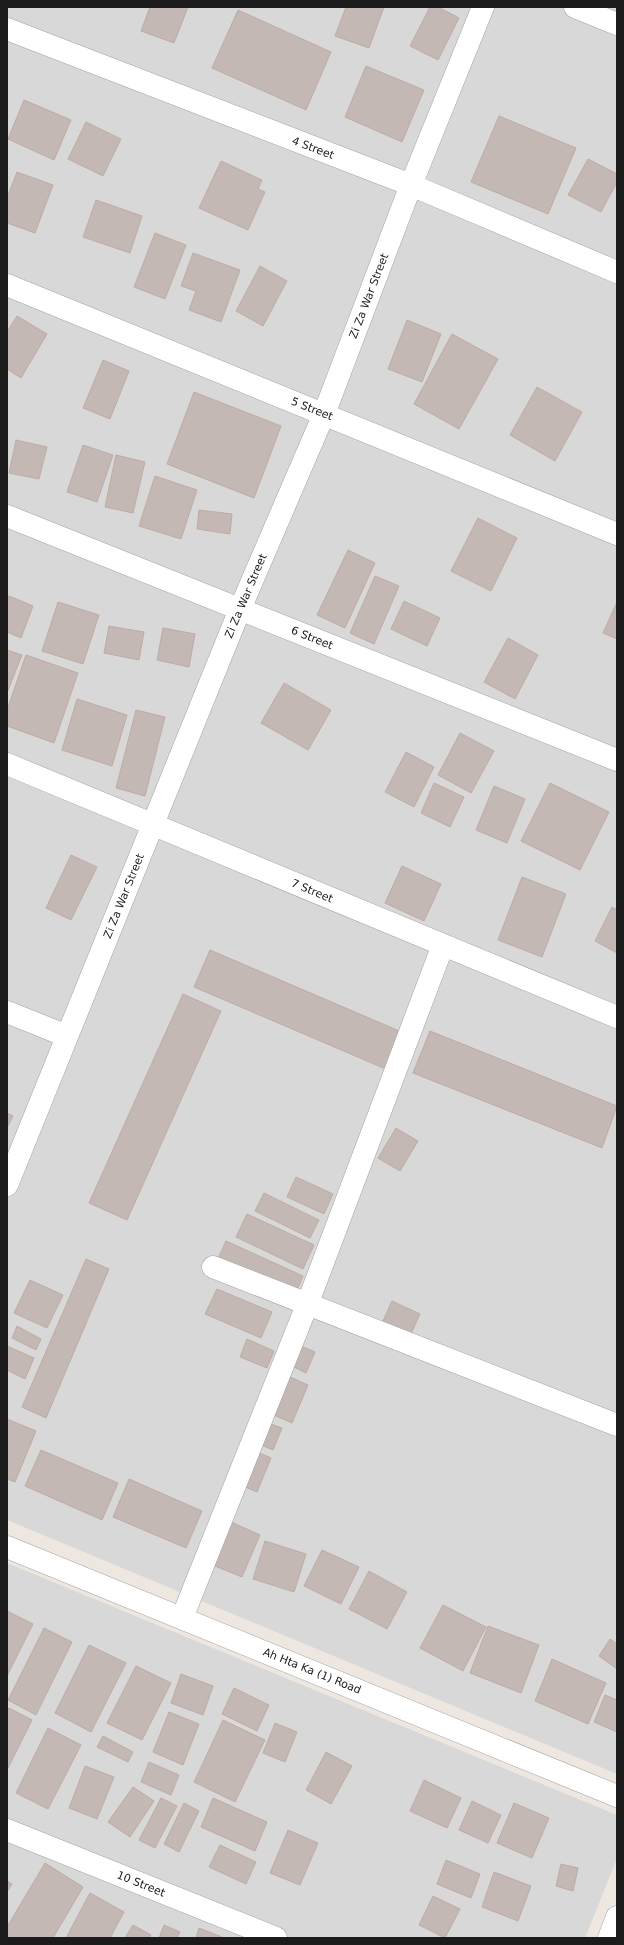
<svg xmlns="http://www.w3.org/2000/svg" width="624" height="1945" font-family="'DejaVu Sans',sans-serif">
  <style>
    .residential { fill: #d9d8d8 }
    .building { fill: #c4b8b4; stroke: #beaba3 }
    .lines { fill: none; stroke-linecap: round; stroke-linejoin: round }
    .minor-casing { stroke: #a2a2a2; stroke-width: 23 }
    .minor { stroke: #fff; stroke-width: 22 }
    .labels { text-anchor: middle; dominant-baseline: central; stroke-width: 3; stroke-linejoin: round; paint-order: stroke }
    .street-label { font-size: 11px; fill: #1b1b1b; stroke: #fff }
  </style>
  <rect width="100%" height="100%" fill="#ede7e0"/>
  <path class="residential" d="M7 7H617V1774L7 1520Z
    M7 1563 617 1815V1858L585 1938H7Z"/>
  <path class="building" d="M150 7H188L174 43 141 31Z
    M346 7H384L369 48 335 36Z
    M430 7H438L459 18 438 60 410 46Z
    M238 10 331 52 306 110 212 68Z
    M366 66 424 90 402 142 345 117Z
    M24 100 71 120 54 160 8 139Z
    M499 116 576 148 548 214 471 182Z
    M86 122 121 139 103 176 68 159Z
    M588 159 617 174V182L601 212 568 195Z
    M221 161 262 180 258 189 265 192 248 230 199 208Z
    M17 172 53 185 35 233 7 223V198Z
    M96 200 142 216 130 253 83 237Z
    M155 233 186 245 165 299 134 287Z
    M193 253 240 270 221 322 189 310 196 291 181 286Z
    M260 266 287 281 263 326 236 311Z
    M17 316 47 334 21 378 7 369V332Z
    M407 320 441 334 422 382 388 369Z
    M452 334 498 359 459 429 414 404Z
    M103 360 129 371 110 419 83 408Z
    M537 387 582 412 555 461 510 435Z
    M194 392 281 426 254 498 167 464Z
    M16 440 47 447 39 479 9 473Z
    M83 445 113 455 97 502 67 492Z
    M116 455 145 462 133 513 105 507Z
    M155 476 197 490 181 539 139 526Z
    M199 510 232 514 230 534 197 529Z
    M478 518 517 538 491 591 451 571Z
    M348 550 375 563 345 628 317 615Z
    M375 576 399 586 374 644 350 633Z
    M9 596 33 606 21 638 7 632V601Z
    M404 601 440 618 427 646 391 629Z
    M58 602 99 615 83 664 42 651Z
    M617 602V639L603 633Z
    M109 626 144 632 139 660 104 653Z
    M163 628 195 634 189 667 157 660Z
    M508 638 538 655 515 699 484 682Z
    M7 650 22 655 7 693Z
    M26 655 78 673 54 743 7 726V710Z
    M284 683 331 710 308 750 261 723Z
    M77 699 127 715 112 766 62 750Z
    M136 710 165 717 145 796 116 788Z
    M460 733 494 751 471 793 438 775Z
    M406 752 434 767 414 807 385 792Z
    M434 783 464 797 450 827 421 813Z
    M550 783 609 812 580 870 521 841Z
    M494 786 525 799 507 843 476 830Z
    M71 855 97 867 71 920 46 908Z
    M402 866 441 884 424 921 385 903Z
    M522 877 566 894 542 957 498 940Z
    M612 907 617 910V953L595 941Z
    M210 950 404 1033 388 1070 194 987Z
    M183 994 221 1011 127 1220 89 1203Z
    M430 1031 617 1106 602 1148 413 1073Z
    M7 1113 13 1116 7 1128Z
    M396 1128 418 1141 400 1171 378 1158Z
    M296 1177 333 1194 324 1214 287 1197Z
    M264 1193 319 1220 310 1238 255 1211Z
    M247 1214 314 1245 303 1269 236 1237Z
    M226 1241 303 1276 295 1295 217 1261Z
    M86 1259 109 1269 46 1418 22 1407Z
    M30 1280 63 1295 47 1328 14 1313Z
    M217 1289 272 1312 261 1338 205 1314Z
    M392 1301 420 1314 410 1336 382 1323Z
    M17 1326 41 1339 36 1350 12 1338Z
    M247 1339 274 1351 267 1368 240 1357Z
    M7 1346 34 1358 25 1379 7 1370Z
    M301 1346 315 1352 306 1373 292 1366Z
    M290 1377 308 1385 292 1423 274 1415Z
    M7 1419 36 1431 15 1482 7 1479Z
    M268 1423 282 1428 273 1450 259 1444Z
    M41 1450 118 1483 102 1520 25 1486Z
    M257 1452 271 1458 257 1492 243 1486Z
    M129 1479 202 1511 186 1548 113 1517Z
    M229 1521 260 1535 242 1577 210 1564Z
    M265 1541 306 1554 294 1592 253 1579Z
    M322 1550 359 1567 341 1604 304 1586Z
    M369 1571 407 1592 387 1629 349 1609Z
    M443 1605 486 1627 463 1671 420 1648Z
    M7 1611 33 1624 7 1676Z
    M488 1626 539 1645 521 1693 470 1673Z
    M44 1628 72 1642 36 1715 8 1700Z
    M610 1639 617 1644V1669L599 1656Z
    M89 1645 126 1663 91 1732 55 1713Z
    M552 1659 606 1683 588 1724 535 1701Z
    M136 1666 171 1683 142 1740 107 1723Z
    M181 1674 213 1686 203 1715 171 1703Z
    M234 1688 269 1705 257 1731 222 1714Z
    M605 1695 617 1700V1732L594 1722Z
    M9 1708 32 1720 7 1770V1711Z
    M169 1712 199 1724 183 1765 153 1752Z
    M223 1720 265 1740 235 1802 194 1782Z
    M275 1723 297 1732 285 1762 263 1753Z
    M48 1728 81 1745 48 1809 16 1793Z
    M103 1736 133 1752 128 1762 97 1747Z
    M326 1752 352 1766 331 1804 306 1790Z
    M149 1762 179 1775 171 1795 141 1782Z
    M85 1766 114 1777 97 1819 69 1808Z
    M424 1780 461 1798 447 1828 410 1811Z
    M133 1787 154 1801 130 1837 108 1822Z
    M161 1798 177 1806 155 1848 139 1840Z
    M213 1798 267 1822 255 1851 201 1827Z
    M472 1801 501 1815 488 1843 459 1830Z
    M184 1803 199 1811 179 1852 164 1844Z
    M514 1803 549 1818 532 1858 497 1843Z
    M288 1830 318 1843 300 1885 270 1873Z
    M220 1845 256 1862 246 1884 209 1867Z
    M446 1860 480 1874 471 1898 437 1884Z
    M45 1863 83 1887 53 1938H12L7 1935V1927Z
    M561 1864 578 1868 573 1891 556 1886Z
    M494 1872 531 1886 518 1921 482 1907Z
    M7 1881 12 1884 7 1892Z
    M90 1893 124 1912 110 1938H66Z
    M433 1896 460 1909 445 1938 419 1925Z
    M133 1925 151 1935 149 1938H125Z
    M164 1925 180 1932 177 1938H159Z
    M199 1928 222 1937V1938H196Z"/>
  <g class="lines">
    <defs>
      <path id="minor" d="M575 7 617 24
        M7 29 411 185 617 272
        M7 285 617 534
        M7 516 617 760
        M7 764 617 1017
        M7 1012 67 1036
        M7 1185 240 609 324 414 411 185 483 7
        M213 1267 617 1425
        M7 1547 617 1796
        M182 1618 307 1305 443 945
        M7 1830 276 1938
        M609 1938 617 1917"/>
    </defs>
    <use href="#minor" class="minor-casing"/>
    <use href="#minor" class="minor"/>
  </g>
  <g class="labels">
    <g class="street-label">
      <text transform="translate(313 148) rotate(21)">4 Street</text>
      <text transform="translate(369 296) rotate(-69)">Zi Za War Street</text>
      <text transform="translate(312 409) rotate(22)">5 Street</text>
      <text transform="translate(246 596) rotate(-67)">Zi Za War Street</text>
      <text transform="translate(312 638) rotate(22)">6 Street</text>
      <text transform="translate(312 891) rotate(23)">7 Street</text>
      <text transform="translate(124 896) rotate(-68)">Zi Za War Street</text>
      <text transform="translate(312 1671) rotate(22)">Ah Hta Ka (1) Road</text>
      <text transform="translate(141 1884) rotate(22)">10 Street</text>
    </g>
  </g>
  <rect width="624" height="1945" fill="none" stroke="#1b1b1b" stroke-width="16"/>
</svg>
